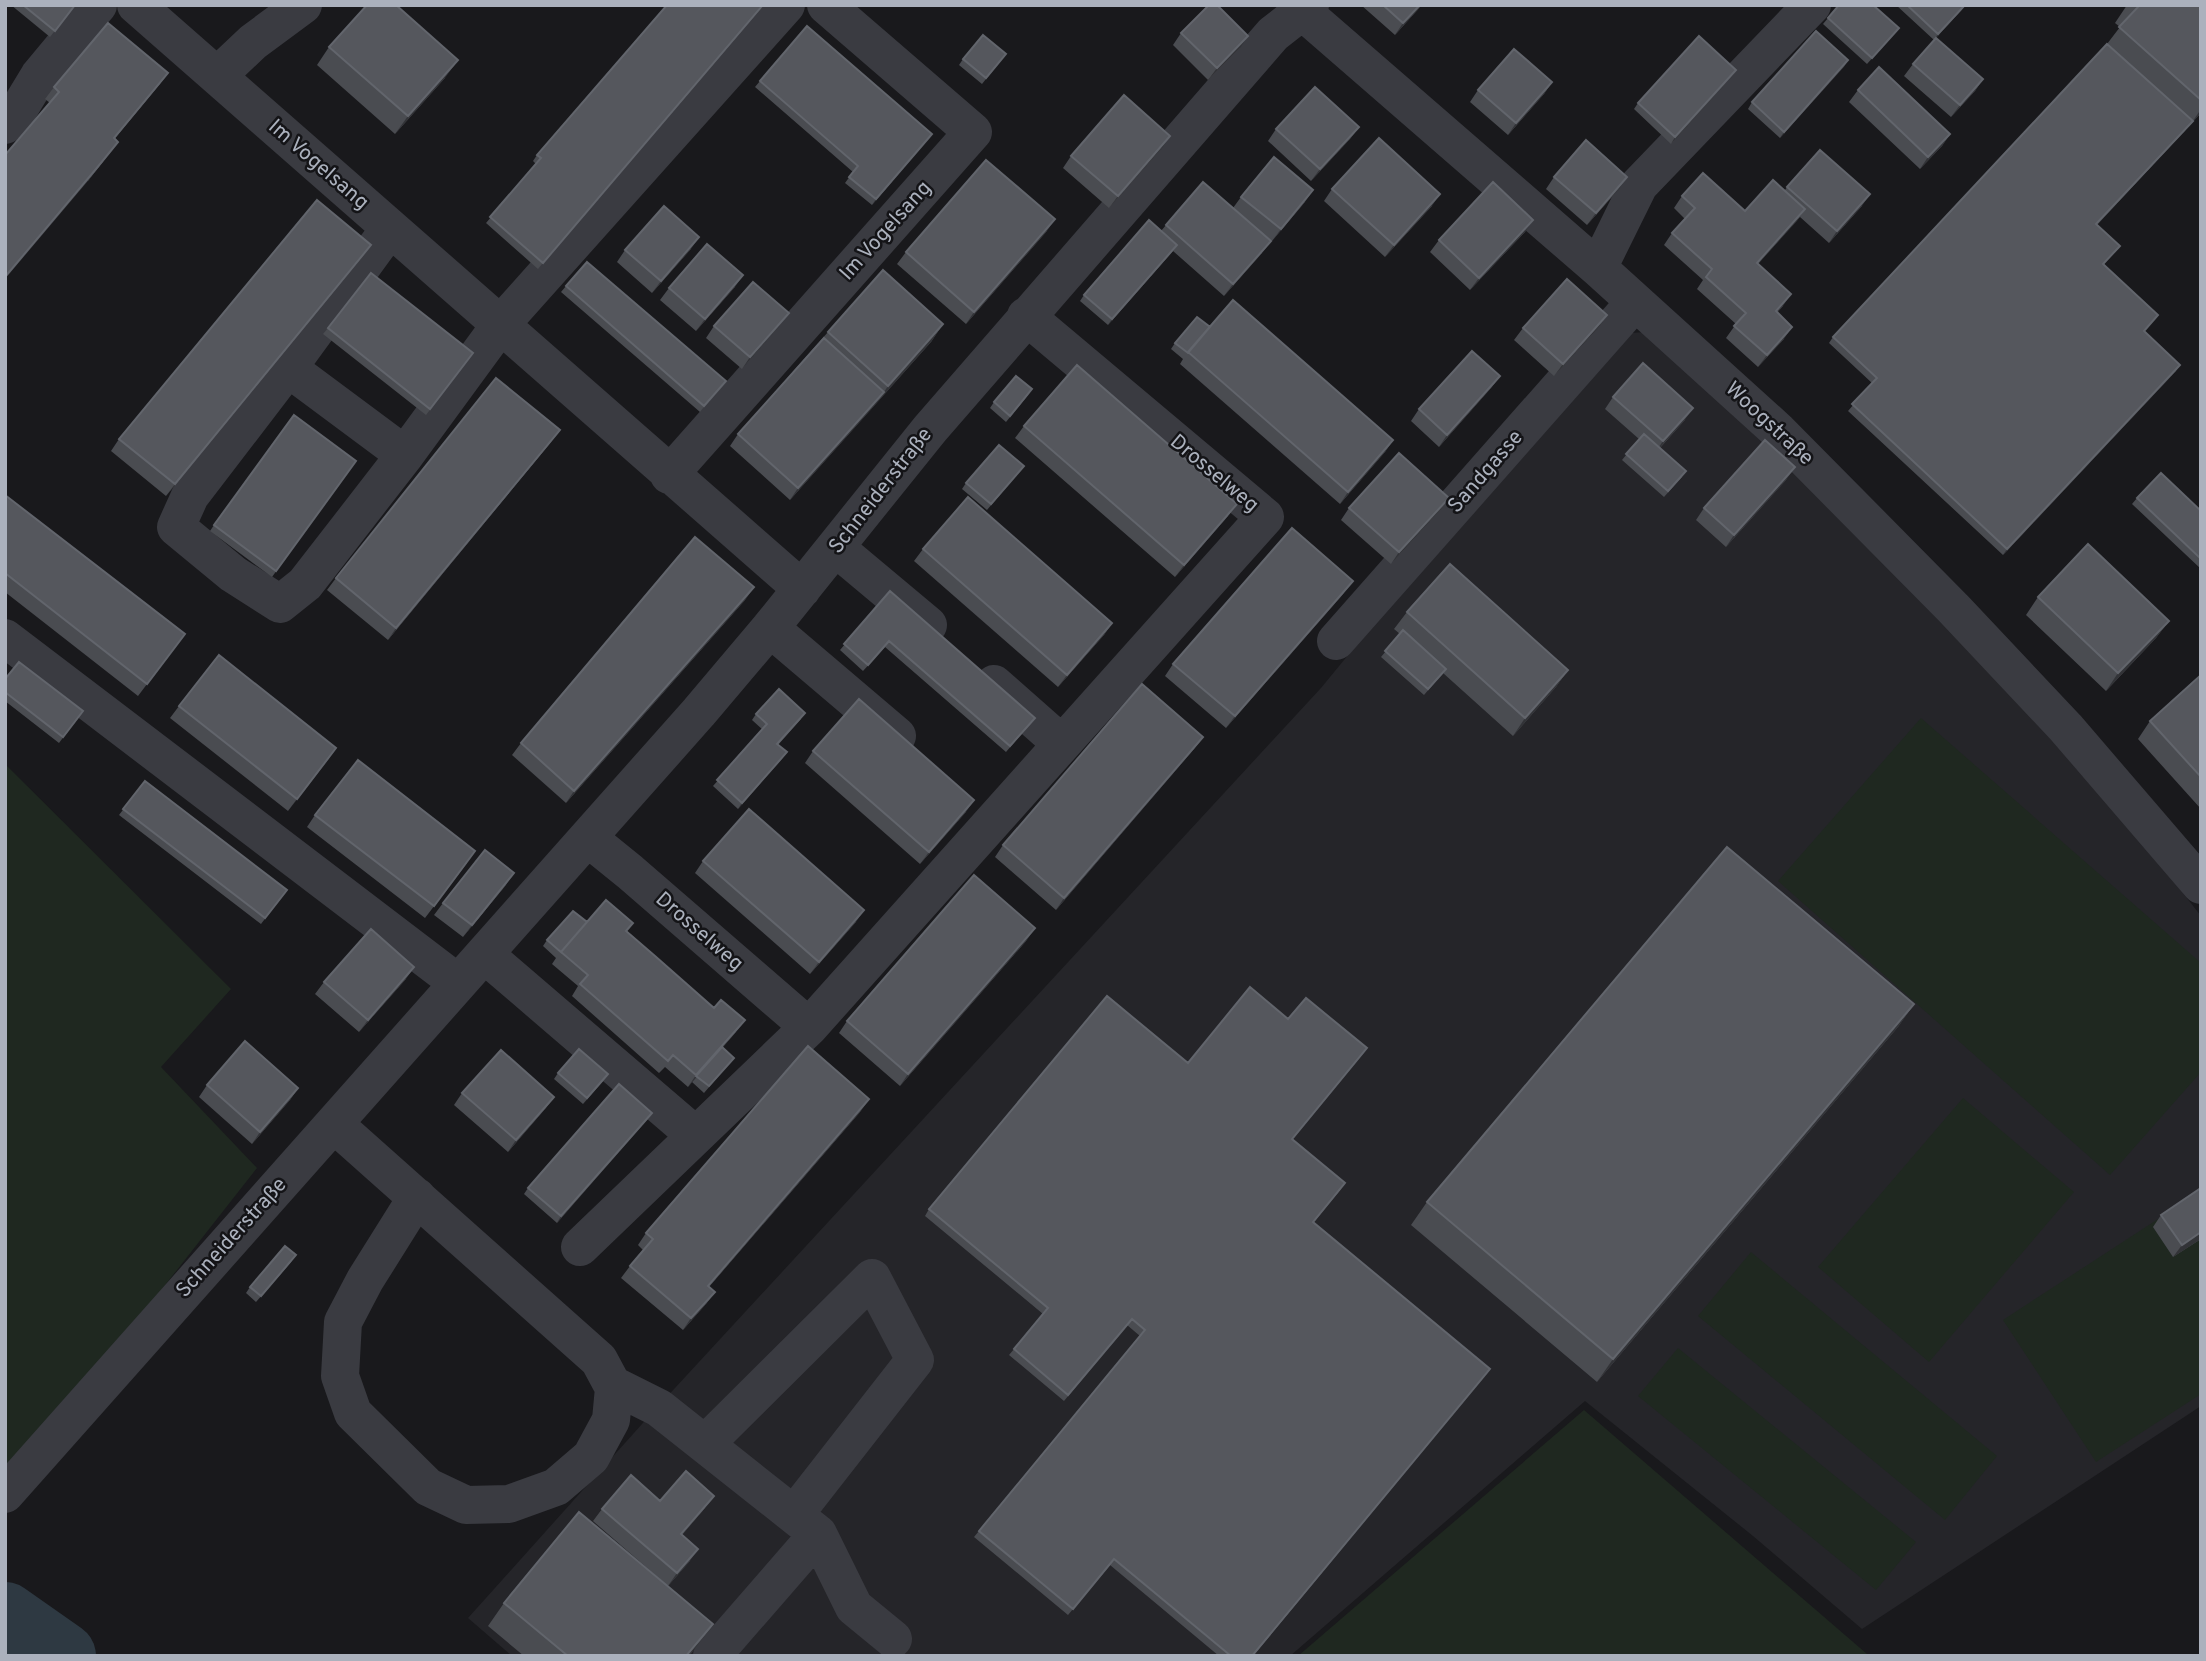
<svg xmlns="http://www.w3.org/2000/svg" width="2206" height="1661" font-family="Overpass,sans-serif">
  <style>
    .built { fill: #252529 }
    .green { fill: #1f2820 }
    .lines { fill: none; stroke-linecap: round; stroke-linejoin: round }
    .river { stroke: #2e3942; stroke-width: 68 }
    .minor { stroke: #3a3b41; stroke-width: 38 }
    .wall { fill: #4a4c51 }
    .shaded-wall { fill: #323337 }
    .building { fill: #55575d; stroke: #62656c; stroke-width: 2 }
    .labels { text-anchor: middle; dominant-baseline: central; stroke-width: 5; stroke-linejoin: round; paint-order: stroke }
    .street-label { font-size: 21px; fill: #abb1bd; stroke: #141417 }
  </style>
  <rect width="100%" height="100%" fill="#19191c"/>
  <path class="built" d="M1647 332 1939 604 2106 795 2201 916V1406L1862 1629 1753 1536 1585 1401 1290 1656H512L468 1618 651 1414 1321 688 1612 334Z"/>
  <path class="green" d="M1921 718 2201 963V1072L2110 1175 1778 881Z
    M5 764 231 989 161 1067 257 1168 5 1489Z
    M1963 1098 2074 1192 1929 1362 1818 1267Z
    M2201 1191V1394L2096 1462 2003 1320Z
    M1751 1252 1997 1456 1945 1520 1698 1316Z
    M1678 1348 1916 1542 1876 1590 1638 1396Z
    M1584 1410 1867 1654 1298 1656Z"/>
  <g class="lines">
    <path class="river" d="M5 1616 62 1656"/>
    <path class="minor" d="M136 5 802 589
      M1295 5 1598 268 1778 431 1954 609 2066 728 2201 885
      M217 76 253 42 303 5
      M5 125 19 109 39 76 98 5
      M390 228 288 368 190 496 176 527 233 574 280 604 305 584 405 455 501 324 786 5
      M1598 268 1639 185 1812 5
      M288 368 405 455
      M669 475 973 132 826 5
      M836 548 928 625
      M770 628 897 736
      M5 638 458 983
      M1336 641 1635 302
      M994 684 1062 744
      M588 838 630 872 809 1027
      M484 954 695 1135
      M334 1124 599 1360 614 1388 611 1420 591 1457 556 1487 509 1504 466 1505 428 1487 353 1413 340 1376 343 1322 365 1280 417 1197
      M580 1247 809 1027 1265 517 1026 316
      M613 1385 659 1408 818 1534 712 1656
      M705 1444 872 1278 915 1360 794 1515
      M5 1494 699 712 770 628 930 429 1273 34 1310 5
      M818 1534 854 1607 893 1639"/>
  </g>
  <path class="wall" d="M11 5H75L50 37Z
    M667 5H764L538 269 486 223 536 164 533 161 537 155Z
    M1361 5H1422L1395 35Z
    M1896 5H1966L1934 40Z
    M2127 5H2201V113L2097 225 2120 246 2104 264 2153 321 2144 331 2176 371 2003 555 1848 411 1872 383 1829 343 1833 337 2107 44 2120 27 2115 23Z
    M1828 18 1894 34 1867 64 1823 24Z
    M1181 33 1240 48 1208 80 1173 45Z
    M329 47 445 78 395 134 317 65Z
    M1006 54 982 84 959 65 963 59Z
    M1848 60 1780 138 1748 109 1752 102Z
    M1913 64 1983 79 1975 91 1951 117 1904 76Z
    M168 73 159 85 115 138 118 142 88 181 50 103 45 99 54 87Z
    M1732 76 1671 144 1634 109 1638 103Z
    M760 81 927 140 872 205 845 183 853 172 755 87Z
    M1552 82 1544 94 1508 135 1470 102 1478 90Z
    M1858 90 1950 134 1942 146 1920 169 1849 102Z
    M1359 127 1350 139 1311 181 1268 141 1276 129Z
    M1162 148 1109 208 1063 168 1071 156Z
    M1554 177 1619 189 1587 225 1546 189Z
    M1787 187 1862 206 1829 243 1800 217 1758 264 1783 306 1777 313 1784 339 1758 367 1726 338 1736 324 1697 289 1703 280 1664 245 1672 233 1685 219 1674 208 1682 196 1745 211 1785 190Z
    M1332 189 1432 206 1385 257 1324 201Z
    M1241 197 1305 202 1272 241 1253 226 1262 253 1224 296 1173 251 1108 325 1080 301 1084 295 1161 231 1166 225 1233 208Z
    M1533 220 1525 232 1470 290 1430 252 1439 240Z
    M1047 231 966 324 897 264 906 252Z
    M371 245 362 257 166 496 111 451 119 439Z
    M691 249 652 293 617 262 625 250Z
    M566 286 726 381 700 412 561 292Z
    M735 287 696 331 660 300 669 288Z
    M789 313 780 325 742 369 706 338 714 326Z
    M1607 315 1599 327 1554 376 1514 340 1523 328Z
    M943 324 931 342 790 500 730 446 738 434 828 332Z
    M1210 327 1393 440 1385 452 1340 504 1180 364 1183 359 1171 349 1175 343Z
    M328 328 473 353 426 415 323 334Z
    M1500 376 1491 388 1439 447 1411 421 1419 409Z
    M1028 395 1006 422 990 408 994 402Z
    M1613 397 1685 420 1660 448 1682 477 1664 497 1622 460 1639 439 1605 409Z
    M1024 426 1228 516 1175 577 1015 438Z
    M551 442 388 640 327 590 336 578Z
    M356 461 272 577 210 531 214 525Z
    M1019 472 987 510 962 489 966 483Z
    M1787 479 1726 547 1696 520 1704 508Z
    M5 495 185 634 138 696 5 592Z
    M2137 498 2201 511V569L2132 504Z
    M1349 508 1440 510 1391 564 1341 520Z
    M923 549 1112 623 1104 635 1058 687 914 561Z
    M890 591 1035 718 1006 752 885 647 863 671 840 650Z
    M1344 593 1226 728 1165 676 1173 664Z
    M2038 597 2169 621 2156 638 2106 691 2026 615Z
    M746 599 566 803 512 755 521 743Z
    M1407 612 1568 670 1556 687 1513 736 1443 673 1424 695 1381 657 1400 634 1394 629Z
    M2201 675V809L2138 739 2150 721Z
    M5 679 83 711 59 743 5 701Z
    M179 706 336 748 288 811 170 718Z
    M756 714 801 719 778 745 787 752 738 809 713 786 763 730 752 720Z
    M1203 737 1194 749 1056 910 995 857 1003 845Z
    M813 751 966 812 920 864 805 763Z
    M145 781 287 890 261 924 119 815Z
    M315 815 467 863 425 918 307 827Z
    M703 861 856 922 810 974 695 873Z
    M506 885 463 937 434 915 443 903Z
    M587 922 633 923 627 931 736 1032 723 1047 734 1058 704 1093 692 1082 688 1087 665 1067 659 1073 572 996 578 986 552 964 556 958 543 946 547 940Z
    M1027 940 900 1086 839 1033 847 1021Z
    M406 979 359 1032 315 994 324 982Z
    M1914 1004 1898 1027 1597 1382 1411 1225 1427 1202Z
    M1288 1019 1367 1048 1292 1139 1341 1189 1313 1223 1490 1369 1253 1656H1219L1110 1565 1068 1615 974 1537 1140 1336 1127 1325 1064 1401 1009 1355 1043 1314 925 1216 929 1209 1188 1063Z
    M558 1073 604 1080 583 1104 554 1079Z
    M207 1085 298 1088 290 1100 252 1144 199 1097Z
    M462 1093 554 1097 545 1109 508 1152 454 1105Z
    M861 1111 709 1287 715 1292 706 1304 683 1330 621 1278 630 1266 643 1250 638 1245 646 1233Z
    M652 1113 557 1223 524 1194 528 1188Z
    M2161 1215 2201 1239 2173 1257 2153 1227Z
    M292 1261 256 1302 246 1293 250 1287Z
    M660 1501 705 1508 682 1535 690 1561 668 1586 593 1521 602 1509Z
    M504 1603 713 1624 689 1656H524L488 1626Z"/>
  <path class="shaded-wall" d="M763 5H764L538 269 543 263Z
    M1420 5H1422L1395 35 1403 23Z
    M1965 5H1966L1934 40 1938 34Z
    M1248 36 1240 48 1208 80 1217 68Z
    M458 60 445 78 395 134 408 116Z
    M1848 60 1844 67 1780 138 1784 132Z
    M1736 70 1732 76 1671 144 1675 137Z
    M168 73 159 85 105 150 114 138Z
    M1983 79 1975 91 1951 117 1960 105Z
    M1552 82 1544 94 1508 135 1516 123Z
    M2201 109V113L2092 230 2096 224 2193 121Z
    M1359 127 1350 139 1311 181 1320 169Z
    M932 134 927 140 872 205 876 199Z
    M1950 134 1942 146 1920 169 1928 157Z
    M1170 136 1162 148 1109 208 1118 196Z
    M118 142 88 181 5 279V277Z
    M1627 177 1619 189 1587 225 1596 213Z
    M1313 190 1305 202 1272 241 1281 229Z
    M1440 194 1432 206 1385 257 1394 245Z
    M1870 194 1862 206 1829 243 1837 231Z
    M1805 209 1797 221 1748 275 1757 263Z
    M1055 219 1047 231 966 324 974 312Z
    M1533 220 1525 232 1470 290 1479 278Z
    M699 237 691 249 652 293 661 281Z
    M1271 241 1262 253 1224 296 1233 284Z
    M371 245 362 257 166 496 175 484Z
    M1177 245 1173 251 1108 325 1112 319Z
    M743 275 735 287 696 331 705 319Z
    M1791 294 1783 306 1767 323 1776 311Z
    M789 313 780 325 742 369 750 357Z
    M1607 315 1599 327 1554 376 1563 364Z
    M943 324 931 342 876 404 888 386Z
    M1792 327 1784 339 1758 367 1767 355Z
    M2180 365 2176 371 2003 555 2007 549Z
    M1500 376 1491 388 1439 447 1447 435Z
    M884 392 876 404 790 500 798 488Z
    M1693 408 1685 420 1655 453 1663 441Z
    M560 430 551 442 388 640 396 628Z
    M1393 440 1385 452 1340 504 1348 492Z
    M1795 467 1787 479 1726 547 1734 535Z
    M1449 498 1440 510 1391 564 1399 552Z
    M1237 504 1228 516 1175 577 1184 565Z
    M1353 581 1344 593 1226 728 1235 716Z
    M754 587 746 599 566 803 574 791Z
    M2169 621 2156 638 2106 691 2118 673Z
    M1112 623 1104 635 1058 687 1067 675Z
    M1568 670 1556 687 1513 736 1525 718Z
    M1203 737 1194 749 1056 910 1064 898Z
    M336 748 328 760 288 811 297 799Z
    M787 752 782 759 738 809 742 803Z
    M974 800 966 812 920 864 929 852Z
    M514 873 506 885 463 937 472 925Z
    M864 910 856 922 810 974 819 962Z
    M1035 928 1027 940 900 1086 908 1074Z
    M414 967 406 979 359 1032 368 1020Z
    M1914 1004 1898 1027 1597 1382 1613 1359Z
    M745 1020 736 1032 688 1087 696 1075Z
    M298 1088 290 1100 252 1144 260 1132Z
    M554 1097 545 1109 508 1152 516 1140Z
    M869 1099 861 1111 699 1298 708 1286Z
    M652 1113 648 1119 557 1223 561 1216Z
    M2201 1232V1239L2173 1257 2182 1245Z
    M715 1292 706 1304 683 1330 691 1318Z
    M714 1496 705 1508 673 1546 681 1534Z
    M698 1549 690 1561 668 1586 677 1573Z
    M713 1624 696 1647 689 1656H686Z"/>
  <path class="building" d="M23 5H75L55 31Z
    M367 5H396L458 60 408 116 329 47Z
    M667 5H763L543 263 490 217 541 158 537 155Z
    M1209 5H1217L1248 36 1217 68 1181 33Z
    M1383 5H1420L1403 23Z
    M1839 5H1873L1899 28 1872 58 1828 18Z
    M1907 5H1965L1938 34Z
    M2137 5H2201V100L2119 27 2139 6Z
    M108 23 168 73 114 138 118 142 96 169 5 277V155L59 92 54 87Z
    M807 26 932 134 876 199 849 177 858 166 760 81Z
    M1816 31 1848 60 1784 132 1752 102Z
    M983 35 1006 54 986 78 963 59Z
    M1699 36 1736 70 1675 137 1638 103Z
    M1936 38 1983 79 1960 105 1913 64Z
    M2107 44 2193 121 2096 224 2120 246 2103 264 2158 315 2144 331 2180 365 2007 549 1852 404 1877 378 1833 337Z
    M1514 49 1552 82 1516 123 1478 90Z
    M1879 67 1950 134 1928 157 1858 90Z
    M1315 87 1359 127 1320 169 1276 129Z
    M1124 95 1170 136 1118 196 1071 156Z
    M1379 138 1440 194 1394 245 1332 189Z
    M1586 140 1627 177 1596 213 1554 177Z
    M1820 150 1870 194 1837 231 1787 187Z
    M1274 157 1313 190 1281 229 1241 197Z
    M986 160 1055 219 974 312 906 252Z
    M1703 173 1745 211 1773 180 1805 209 1757 263 1791 294 1776 311 1792 327 1767 355 1734 326 1746 313 1706 277 1712 269 1672 233 1695 208 1682 196Z
    M1203 182 1271 241 1233 284 1166 225Z
    M1493 182 1533 220 1479 278 1439 240Z
    M317 200 371 245 175 484 119 439Z
    M664 206 699 237 661 281 625 250Z
    M1149 220 1177 245 1112 319 1084 295Z
    M707 244 743 275 705 319 669 288Z
    M587 262 726 381 704 406 566 286Z
    M883 270 943 324 888 386 828 332Z
    M371 273 473 353 430 409 328 328Z
    M1567 279 1607 315 1563 364 1523 328Z
    M753 282 789 313 750 357 714 326Z
    M1233 300 1393 440 1348 492 1188 352Z
    M1197 317 1210 327 1188 353 1175 343Z
    M824 338 884 392 798 488 738 434Z
    M1472 351 1500 376 1447 435 1419 409Z
    M1643 363 1693 408 1663 441 1613 397Z
    M1077 365 1237 504 1184 565 1024 426Z
    M1016 376 1032 389 1010 416 994 402Z
    M496 378 560 430 396 628 336 578Z
    M294 415 356 461 276 571 214 525Z
    M1644 434 1686 471 1668 491 1626 454Z
    M1765 440 1795 467 1734 535 1704 508Z
    M999 445 1024 466 991 504 966 483Z
    M1399 453 1449 498 1399 552 1349 508Z
    M2161 473 2201 511V559L2137 498Z
    M5 495 185 634 147 684 5 573Z
    M968 497 1112 623 1067 675 923 549Z
    M1292 528 1353 581 1235 716 1173 664Z
    M695 537 754 587 574 791 521 743Z
    M2088 544 2169 621 2118 673 2038 597Z
    M1450 564 1568 670 1525 718 1407 612Z
    M890 591 1035 718 1010 746 889 641 868 665 844 644Z
    M1403 630 1446 669 1428 689 1385 651Z
    M219 655 336 748 297 799 179 706Z
    M19 662 83 711 63 737 5 692V679Z
    M2201 675V777L2150 721Z
    M1142 684 1203 737 1064 898 1003 845Z
    M779 689 805 713 777 744 787 752 742 803 717 780 767 724 756 714Z
    M859 699 974 800 929 852 813 751Z
    M358 760 475 851 434 906 315 815Z
    M145 781 287 890 265 918 123 809Z
    M749 809 864 910 819 962 703 861Z
    M1727 847 1914 1004 1613 1359 1427 1202Z
    M485 850 514 873 472 925 443 903Z
    M974 875 1035 928 908 1074 847 1021Z
    M606 900 633 923 626 931 655 956 714 1008 721 1000 745 1020 696 1075 673 1055 668 1061 580 984 588 975 561 952Z
    M573 911 587 922 561 952 562 953 547 940Z
    M371 929 414 967 368 1020 324 982Z
    M1250 987 1288 1019 1306 998 1367 1048 1292 1139 1345 1183 1313 1222 1490 1369 1252 1656H1231L1114 1559 1073 1609 979 1531 1145 1330 1132 1319 1068 1395 1014 1349 1048 1308 929 1209 1107 996 1188 1063Z
    M245 1041 298 1088 260 1132 207 1085Z
    M808 1046 869 1099 708 1286 715 1292 691 1318 630 1266 653 1239 646 1233Z
    M722 1047 734 1058 709 1086 696 1076Z
    M579 1049 608 1074 587 1098 558 1073Z
    M501 1050 554 1097 516 1140 462 1093Z
    M619 1084 652 1113 561 1216 528 1188Z
    M2201 1188V1232L2182 1245 2161 1215Z
    M285 1246 296 1255 261 1296 250 1287Z
    M686 1471 714 1496 681 1534 698 1549 677 1573 602 1509 631 1475 660 1501Z
    M579 1512 713 1624 686 1656H568L504 1603Z"/>
  <g class="labels">
    <g class="street-label">
      <text transform="translate(318 165) rotate(41)">Im Vogelsang</text>
      <text transform="translate(886 231) rotate(-48)">Im Vogelsang</text>
      <text transform="translate(1769 424) rotate(43)">Woogstraße</text>
      <text transform="translate(1486 472) rotate(-49)">Sandgasse</text>
      <text transform="translate(1214 474) rotate(40)">Drosselweg</text>
      <text transform="translate(881 491) rotate(-52)">Schneiderstraße</text>
      <text transform="translate(699 932) rotate(41)">Drosselweg</text>
      <text transform="translate(232 1238) rotate(-48)">Schneiderstraße</text>
    </g>
  </g>
  <rect width="2206" height="1661" fill="none" stroke="#abb1bd" stroke-width="14"/>
</svg>
